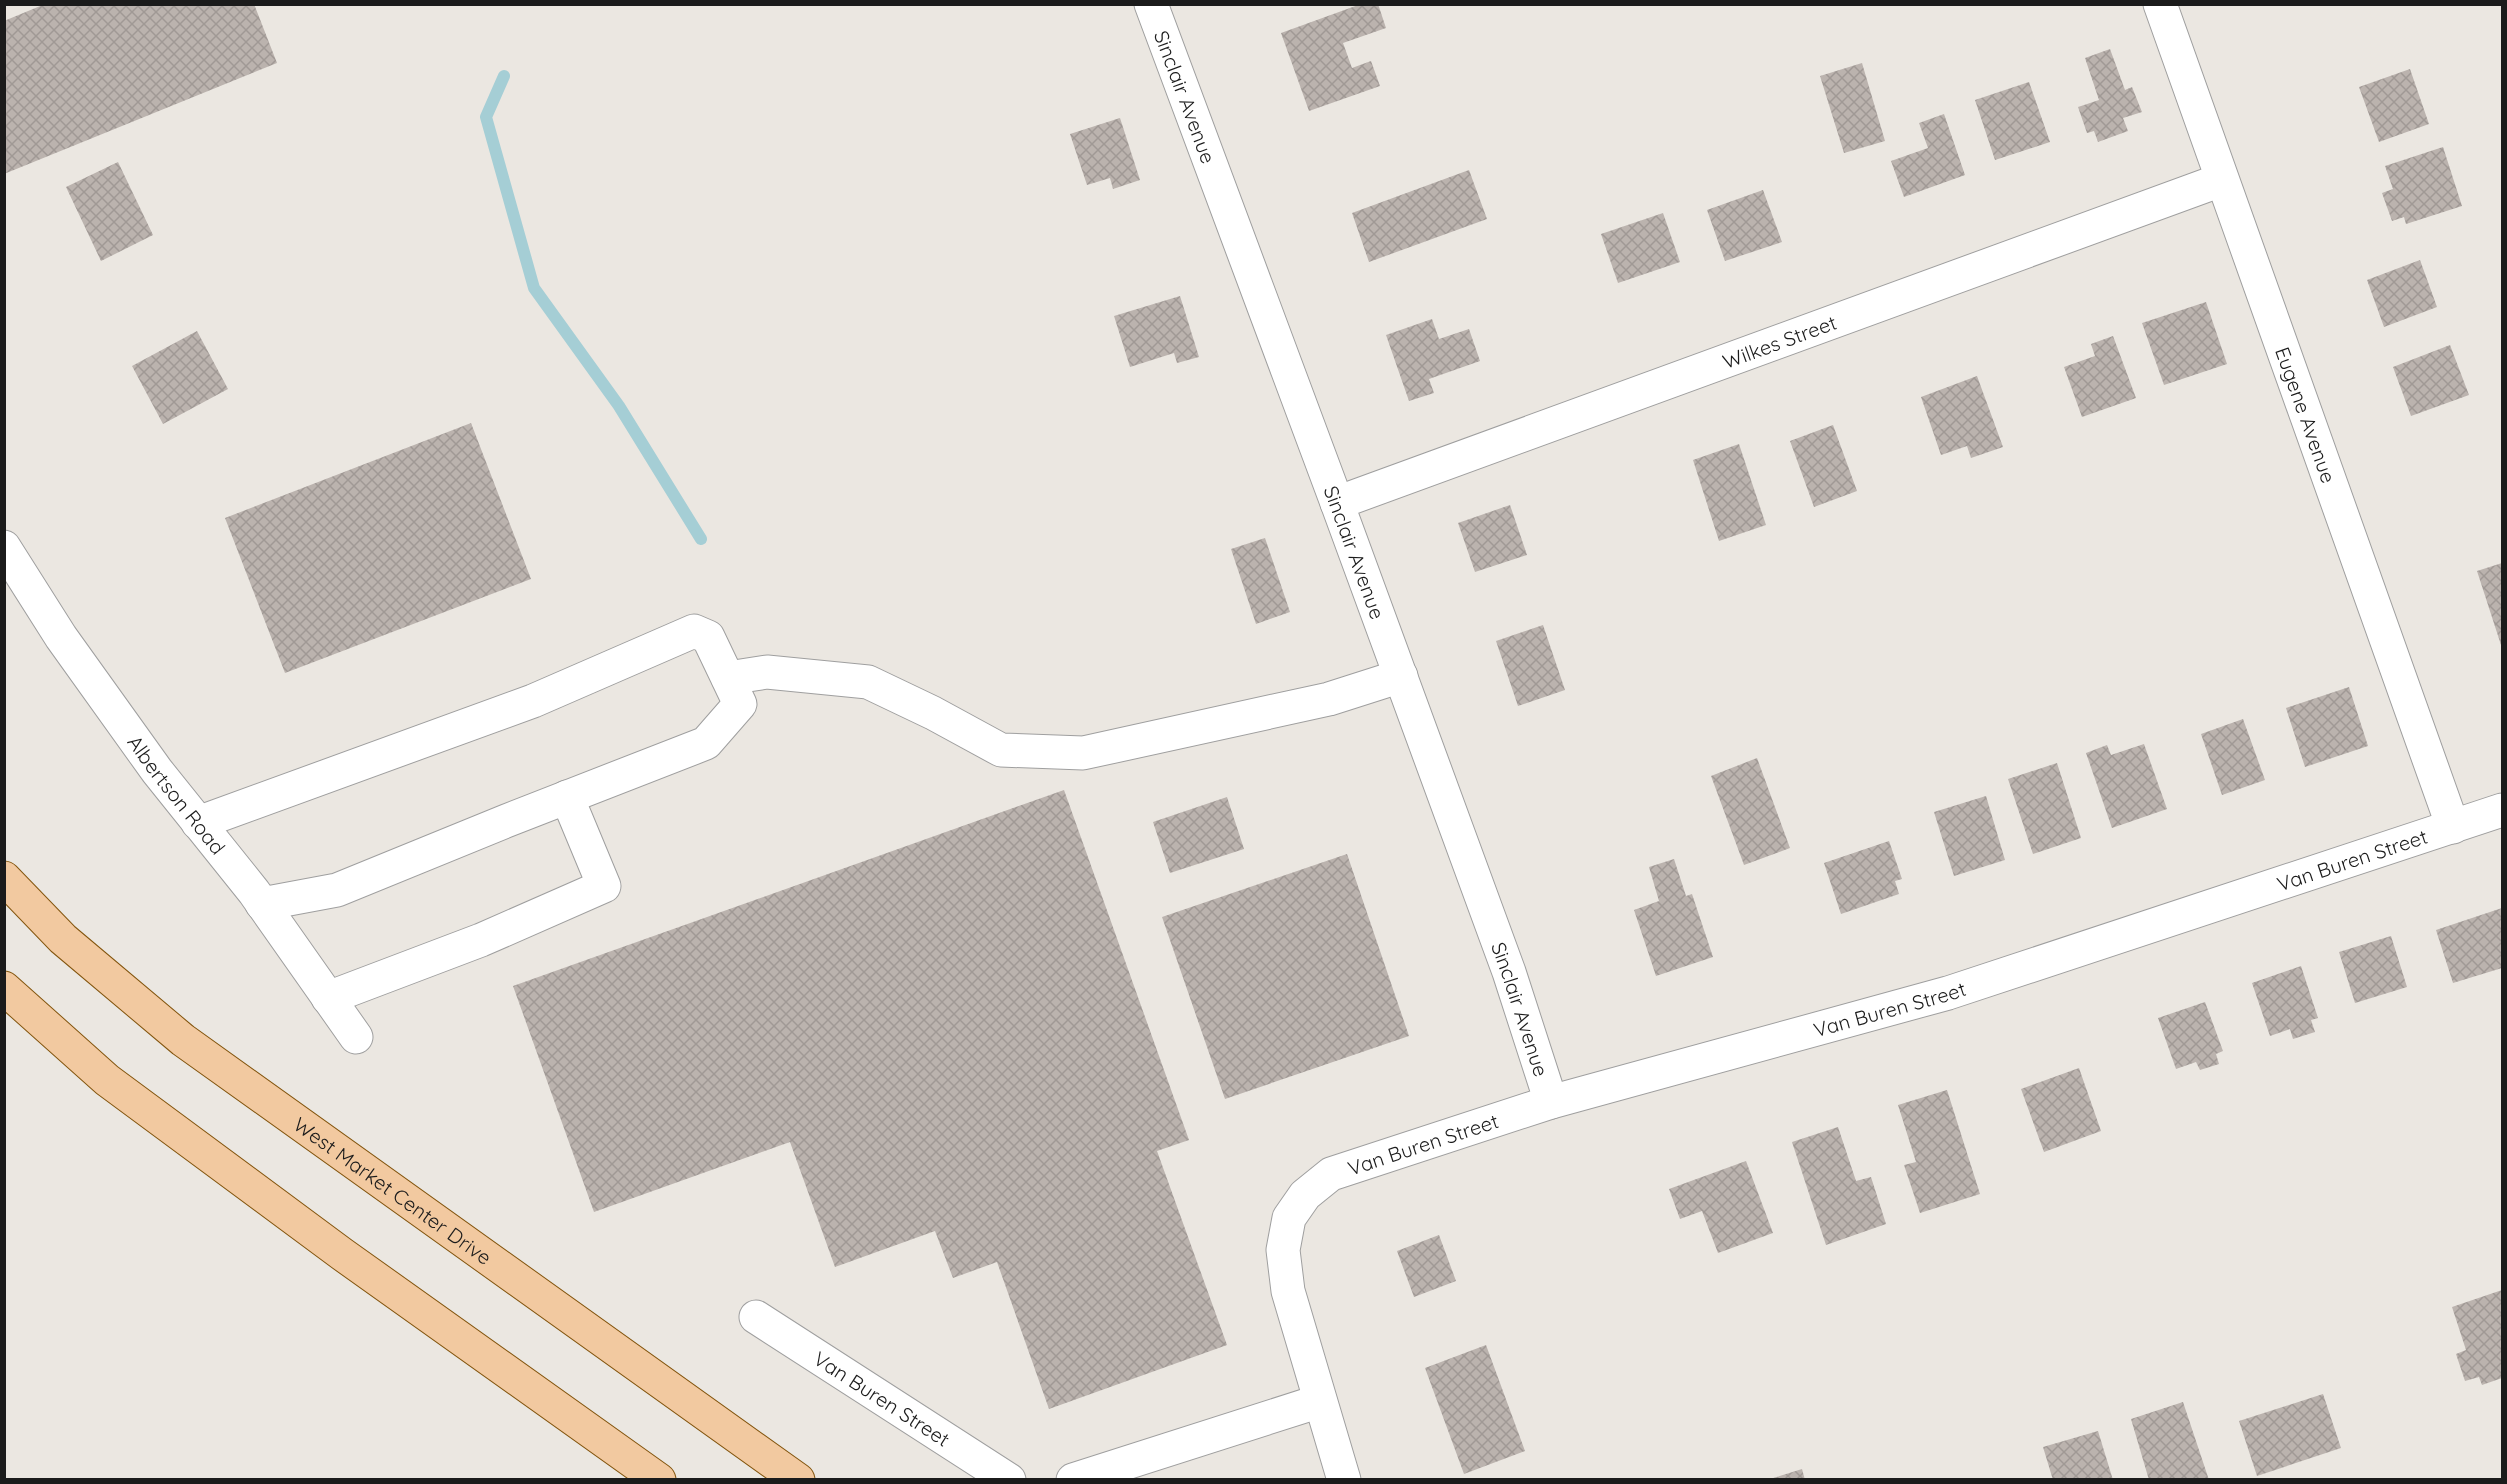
<svg xmlns="http://www.w3.org/2000/svg" width="2507" height="1484" font-family="Quicksand,sans-serif">
  <style>
    .lines { fill: none; stroke-linecap: round; stroke-linejoin: round }
    .stream { stroke: #a5ced5; stroke-width: 12 }
    .building { fill: url(#building-cross-hatch) }
    .minor-casing { stroke: #9f9f9f; stroke-width: 35 }
    .major-casing { stroke: #83550e; stroke-width: 35 }
    .minor { stroke: #fff; stroke-width: 33 }
    .major { stroke: #f2c9a0; stroke-width: 33 }
    .labels { text-anchor: middle; dominant-baseline: central; stroke-width: 5; stroke-linejoin: round; paint-order: stroke }
    .street-label { font-size: 20px; fill: #1b1b1b; stroke: #fff }
  </style>
  <defs>
    <pattern id="building-cross-hatch" width="8" height="8" patternUnits="userSpaceOnUse" patternTransform="scale(1.5)"><rect width="8" height="8" fill="#bbb3ae"/><path d="M0 0l8 8M0 8l8-8" fill="none" stroke="#a09995"/></pattern>
  </defs>
  <rect width="100%" height="100%" fill="#ebe7e1"/>
  <g class="lines">
    <path class="stream" d="M504 76 486 117 534 288 619 406 701 539"/>
  </g>
  <path class="building" d="M45 4H254L277 63 4 174V21Z
    M1361 4H1378L1386 28 1343 43 1352 68 1371 61 1380 86 1309 111 1281 33Z
    M2110 49 2125 90 2132 87 2142 112 2123 118 2128 131 2098 142 2094 131 2087 133 2078 107 2099 100 2085 58Z
    M1862 63 1885 141 1844 153 1820 76Z
    M2410 69 2429 124 2379 142 2359 87Z
    M2029 82 2050 142 1995 160 1975 100Z
    M1944 114 1965 175 1904 197 1891 161 1928 148 1919 123Z
    M1120 118 1140 180 1113 189 1110 178 1087 185 1070 134Z
    M2443 147 2462 206 2406 224 2404 217 2392 221 2382 193 2393 189 2385 166Z
    M118 162 153 235 101 261 66 187Z
    M1469 170 1487 219 1369 262 1352 213Z
    M1763 190 1782 242 1725 261 1707 210Z
    M1663 213 1680 262 1618 283 1601 234Z
    M2420 260 2437 307 2384 327 2367 280Z
    M1180 296 1199 357 1177 363 1174 353 1130 367 1114 316Z
    M2206 302 2227 364 2164 385 2142 323Z
    M1432 319 1439 339 1469 329 1480 361 1429 379 1434 393 1409 401 1386 335Z
    M197 331 228 389 163 424 132 366Z
    M2113 336 2136 398 2082 417 2064 367 2095 356 2091 344Z
    M2450 345 2469 395 2411 416 2393 367Z
    M1977 376 2003 447 1971 458 1967 446 1941 455 1921 397Z
    M471 423 531 579 285 673 225 518Z
    M1833 425 1857 491 1814 507 1790 441Z
    M1739 444 1766 525 1719 541 1693 460Z
    M1510 505 1527 555 1475 572 1458 523Z
    M1265 538 1290 612 1256 624 1231 549Z
    M2502 563V645H2501L2477 571Z
    M1543 625 1565 690 1518 706 1496 641Z
    M2349 687 2368 746 2305 767 2286 708Z
    M2243 719 2265 780 2222 795 2201 734Z
    M2144 744 2167 809 2112 828 2086 753 2107 745 2111 755Z
    M1757 758 1790 848 1744 865 1711 776Z
    M2057 763 2081 838 2033 854 2008 779Z
    M1064 790 1189 1140 1157 1151 1227 1345 1049 1409 997 1262 953 1278 935 1231 835 1267 790 1142 594 1212 513 986Z
    M1986 796 2005 860 1954 876 1934 812Z
    M1227 797 1244 849 1170 873 1153 822Z
    M1889 841 1902 879 1895 881 1899 894 1841 914 1824 863Z
    M1347 854 1409 1036 1225 1099 1162 917Z
    M1674 859 1686 896 1692 894 1713 957 1656 976 1634 910 1659 901 1649 867Z
    M2502 908V968L2453 983 2436 930Z
    M2391 936 2407 987 2355 1003 2339 952Z
    M2301 966 2318 1018 2311 1020 2315 1032 2293 1039 2290 1029 2270 1036 2252 983Z
    M2205 1002 2223 1051 2216 1054 2219 1064 2200 1070 2196 1062 2176 1069 2158 1018Z
    M2079 1068 2101 1131 2044 1152 2021 1089Z
    M1947 1090 1980 1194 1920 1213 1904 1165 1916 1162 1898 1105Z
    M1838 1127 1856 1181 1871 1177 1886 1224 1826 1245 1792 1142Z
    M1746 1161 1773 1233 1718 1253 1702 1211 1680 1219 1669 1189Z
    M1439 1235 1456 1281 1414 1297 1397 1251Z
    M2502 1290V1378L2482 1385 2479 1377 2465 1381 2456 1354 2466 1350 2452 1307Z
    M1486 1345 1525 1451 1464 1474 1425 1368Z
    M2323 1394 2341 1448 2257 1476 2239 1421Z
    M2183 1402 2209 1480H2149L2131 1419Z
    M2098 1431 2113 1480H2053L2043 1447Z
    M1802 1469 1805 1480H1770V1479Z"/>
  <g class="lines">
    <defs>
      <g id="minor">
        <path id="s1" d="M1151 4 1337 503 1509 972 1551 1102"/>
        <path id="s2" d="M2160 4 2453 827"/>
        <path id="s3" d="M1337 503 2221 180"/>
        <path id="s4" d="M4 547 61 637 157 771 254 892 356 1037"/>
        <path d="M728 678 767 672 868 682 933 713 1001 750 1083 753 1329 699 1401 676"/>
        <path d="M198 823 533 701 694 631 708 637 740 704 706 743 506 821 337 890 262 904"/>
        <path d="M328 998 481 940 604 886 567 797"/>
        <path id="s5" d="M756 1317 1009 1480"/>
        <path d="M1073 1480 1320 1401"/>
        <path id="s6" d="M1344 1480 1288 1291 1283 1250 1289 1218 1305 1195 1331 1174 1551 1102 1948 993 2502 810"/>
      </g>
      <g id="major">
        <path id="s7" d="M4 878 63 939 183 1040 798 1480"/>
        <path d="M4 988 107 1080 342 1254 659 1480"/>
      </g>
    </defs>
    <use href="#minor" class="minor-casing"/>
    <use href="#major" class="major-casing"/>
    <use href="#minor" class="minor"/>
    <use href="#major" class="major"/>
  </g>
  <g class="labels">
    <g class="street-label">
      <text stroke="none"><textPath href="#s1" startOffset="99">Sinclair Avenue</textPath></text>
      <text stroke="none"><textPath href="#s3" startOffset="471">Wilkes Street</textPath></text>
      <text stroke="none"><textPath href="#s2" startOffset="436">Eugene Avenue</textPath></text>
      <text stroke="none"><textPath href="#s1" startOffset="585">Sinclair Avenue</textPath></text>
      <text stroke="none"><textPath href="#s4" startOffset="302">Albertson Road</textPath></text>
      <text stroke="none"><textPath href="#s6" startOffset="1401">Van Buren Street</textPath></text>
      <text stroke="none"><textPath href="#s6" startOffset="915">Van Buren Street</textPath></text>
      <text stroke="none"><textPath href="#s1" startOffset="1071">Sinclair Avenue</textPath></text>
      <text stroke="none"><textPath href="#s6" startOffset="429">Van Buren Street</textPath></text>
      <text stroke="none"><textPath href="#s7" startOffset="500">West Market Center Drive</textPath></text>
      <text stroke="none"><textPath href="#s5" startOffset="150">Van Buren Street</textPath></text>
    </g>
  </g>
  <rect width="2507" height="1484" fill="none" stroke="#1b1b1b" stroke-width="12"/>
</svg>
